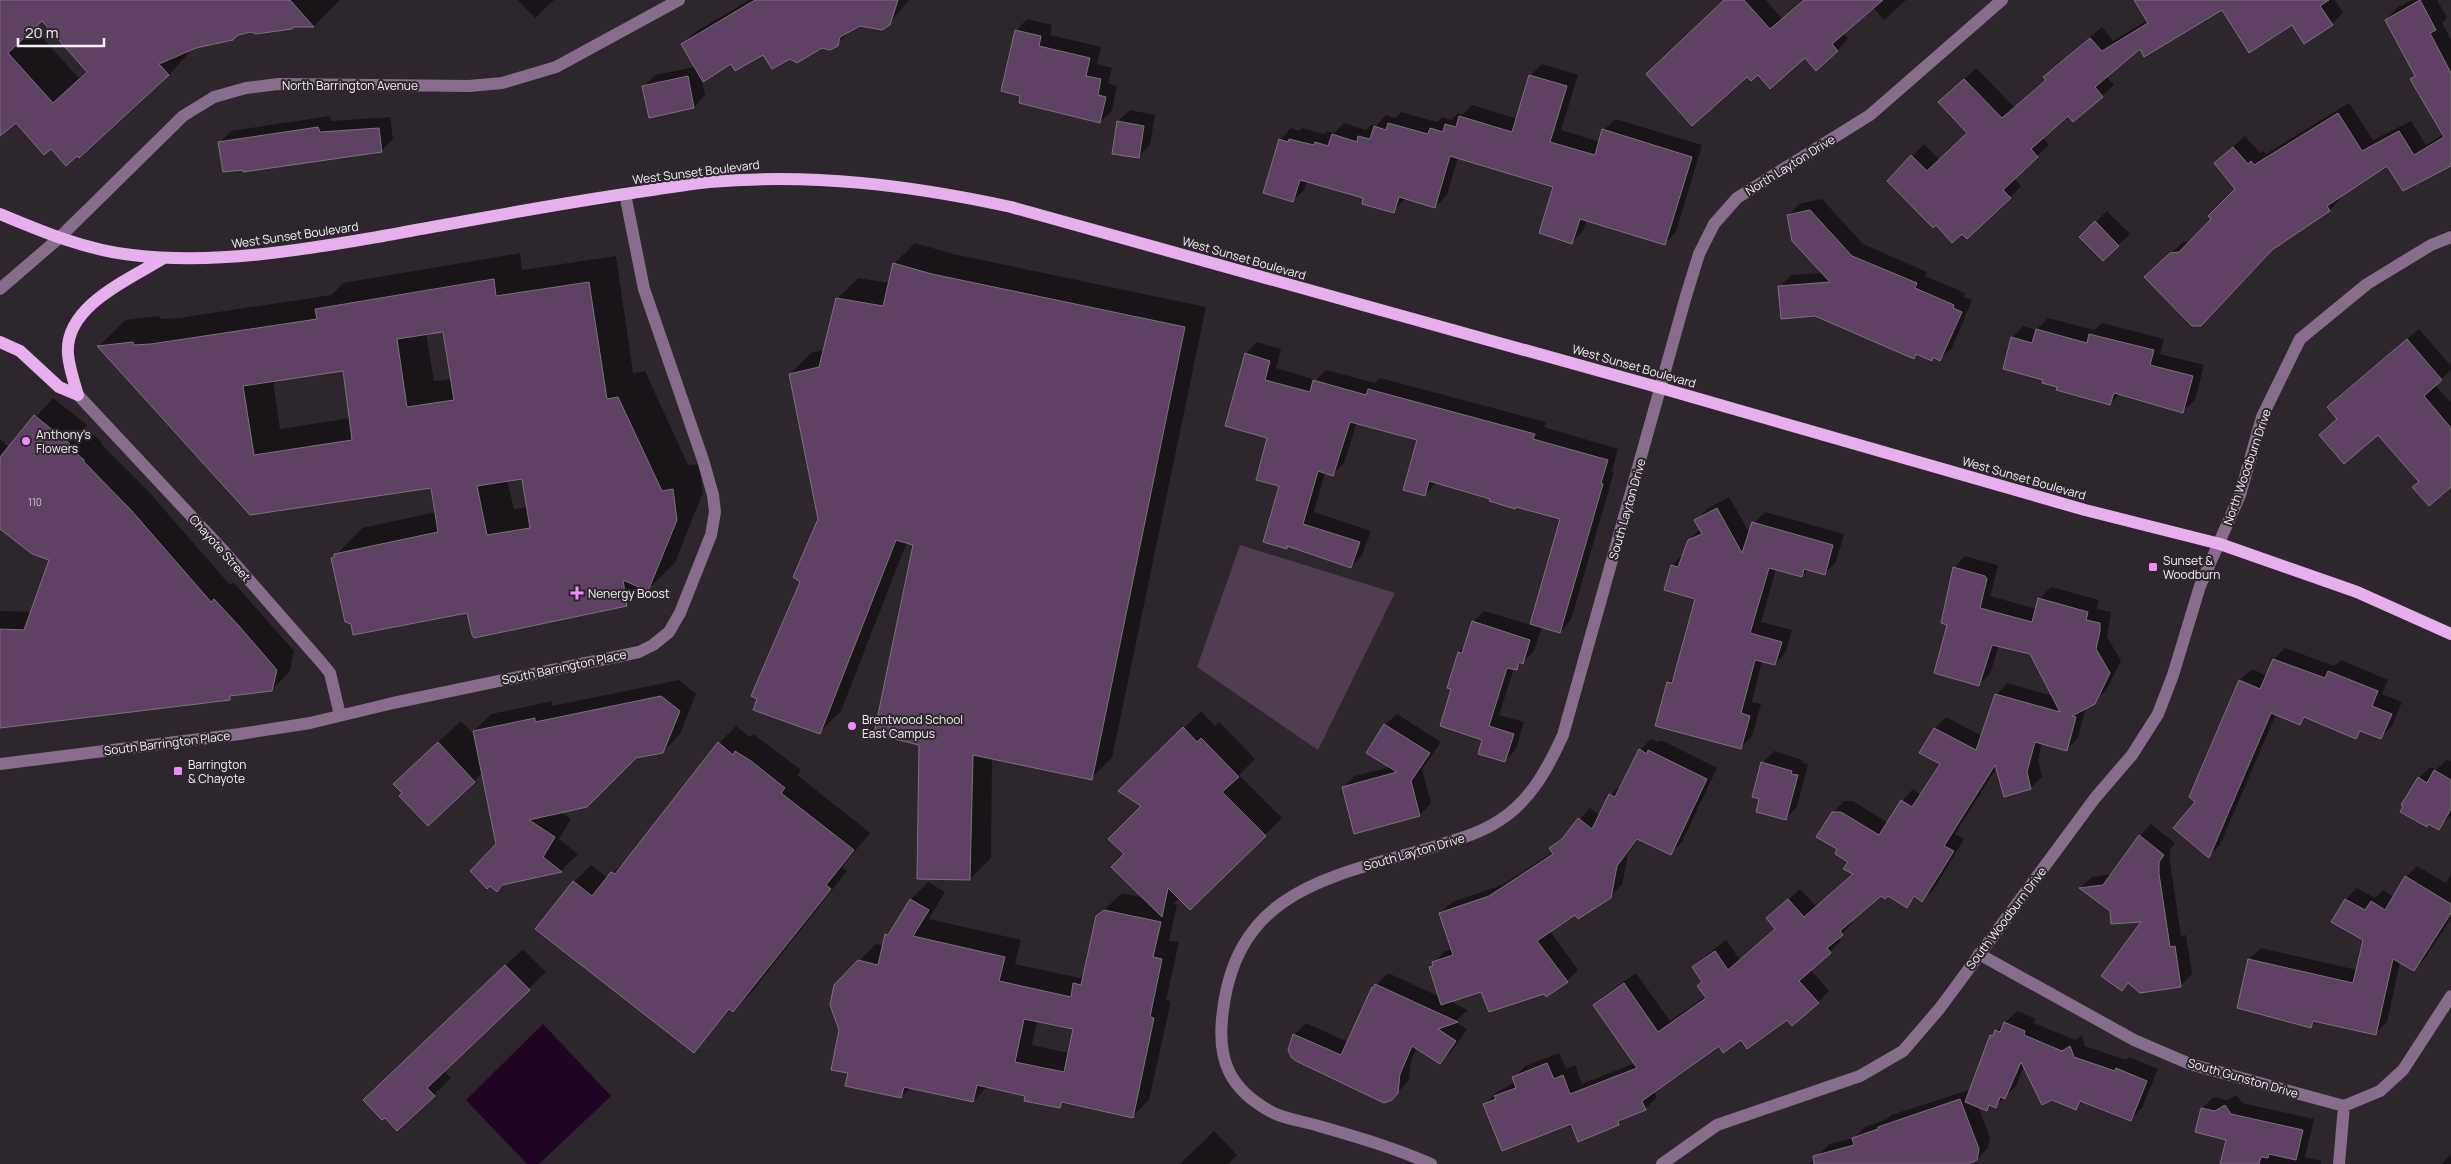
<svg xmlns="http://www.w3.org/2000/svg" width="2451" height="1164" font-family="Manrope,sans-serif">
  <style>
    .green { fill: #503d52 }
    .water { fill: #1f0523 }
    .shadow { fill: #0007; fill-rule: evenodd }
    .building { fill: #5f4163; stroke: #7a737b; fill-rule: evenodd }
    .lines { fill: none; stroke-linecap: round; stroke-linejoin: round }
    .minor { stroke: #886c8b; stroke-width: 12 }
    .major { stroke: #e8afef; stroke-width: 12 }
    .poi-dot { fill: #ed8cfa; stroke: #2d272d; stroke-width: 2 }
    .labels { text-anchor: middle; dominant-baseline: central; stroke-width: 4; stroke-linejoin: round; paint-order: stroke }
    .number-label { font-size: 10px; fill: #d0c5d1 }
    .street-label { font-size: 12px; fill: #f5f1f6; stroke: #2d272d }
    .poi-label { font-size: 12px; fill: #f5f1f6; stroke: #2d272d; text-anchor: start }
  </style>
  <rect width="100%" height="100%" fill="#2d272d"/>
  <path class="green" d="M1240 545 1395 593 1318 750 1197 667Z"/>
  <path class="water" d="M543 1024 611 1096 539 1164H527L466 1100Z"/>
  <path class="shadow" d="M0 0H339V1L314 26 252 31 193 48 169 75 79 156 51 147 16 122 0 134ZM42 20 88 70 79 78 33 28Z
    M518 0H554L535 18Z
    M749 0H909L889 24H860L850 30 837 45 822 47 790 58 764 53 732 63 702 81 705 95 694 107 643 87 655 75 695 67 682 45 694 33Z
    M1726 0H1766L1782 19 1804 0H1906L1884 20 1873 7 1843 33 1848 39 1837 51 1805 56Z
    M2140 0H2335L2343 13 2332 24 2292 23 2222 9 2140 48 2106 76 2114 85 2102 96 2073 121 2068 115 2042 137 2049 145 2014 178 2021 186 2010 197 1962 232 1936 223 1889 181 1924 144 1940 161 1969 132 1952 91 1976 68 2014 107 2047 79 2045 77 2056 66 2102 27 2113 41 2148 20Z
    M2412 0H2437L2447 18 2442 23 2451 40V164H2388L2340 196 2341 198 2330 210 2273 248 2157 266 2183 242 2191 241 2213 219 2237 189 2216 163 2245 136 2260 153 2263 151 2266 154 2349 103 2373 140 2411 121 2426 145 2444 134 2412 79 2416 74 2387 19 2398 7Z
    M1027 19 1052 25 1050 35 1101 47 1097 64 1112 68 1108 83 1117 86 1112 111 1100 122 1022 95 1016 31Z
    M1542 64 1578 75 1561 130 1600 142 1604 130 1615 119 1702 145 1676 232 1665 243 1587 220 1583 231 1572 242 1554 186 1458 157 1447 195 1435 207 1406 198 1393 212 1365 197 1307 180 1305 189 1293 201 1280 140 1291 128 1299 131 1302 128 1324 134 1327 131 1334 133 1344 123 1366 130 1371 125 1376 126 1386 115 1395 118 1401 112 1437 122 1442 117 1451 120 1458 113 1462 115 1472 105 1518 119 1530 76Z
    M1130 110 1155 115 1150 145 1138 157 1118 121Z
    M330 116 331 121 390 117 393 139 381 151 244 168 220 142 231 131Z
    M1822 199 1863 244 1927 272 1925 276 1965 293 1964 297 1972 300 1952 348 1940 359 1934 357 1932 359 1918 353 1914 357 1780 287 1791 275 1823 273 1788 216 1799 204Z
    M2107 211 2130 234 2103 259 2081 237Z
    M915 243 953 254 1206 307 1112 758 1091 778 992 758 991 858 970 879 915 545 907 542 841 711 820 732 802 581 819 519 790 374 811 353 824 350 837 299 858 278 890 283 894 264Z
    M520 253 522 270 616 256 633 373 645 371 688 465 699 464 703 492 675 563 648 589 644 587 626 605 468 611 335 556 362 528 436 512 432 487 251 513 99 346 125 320 160 316V319L179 318 331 295 343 283ZM444 331 452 379 434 381 426 333ZM344 369 351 418 280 429 273 380ZM523 477 528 507 514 509 507 480Z
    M2048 318 2094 330 2102 323 2164 339 2160 354 2204 365 2195 400 2183 411 2120 393 2110 404 2058 386 2044 379 2012 338 2023 326 2036 330Z
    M2419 329 2451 366V370L2435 385 2451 403V486L2420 481 2379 433 2338 418 2340 396Z
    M1257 342 1281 349 1276 368 1316 380 1326 370 1375 383 1380 378 1546 422 1544 427 1618 449 1612 471 1614 472 1571 620 1560 632 1542 626 1534 651 1516 669 1514 668 1499 715 1524 722 1516 749 1505 761 1484 739 1453 689 1448 687 1459 652 1465 646 1473 622 1484 611 1531 625 1562 519 1437 482 1425 494 1418 439 1357 422 1344 463 1333 474 1325 472 1314 512 1371 531 1362 555 1351 567 1289 545 1286 547 1280 485 1246 354Z
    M53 398 87 425 85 428 102 442 101 444 149 492 230 585 233 582 294 651 290 671 272 690 234 694 230 699 0 723V611L32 612 51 560 0 527V439L9 447Z
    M1729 497 1750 534 1754 523 1765 512 1844 534 1836 562 1824 574 1808 569 1802 576 1776 569 1761 622 1792 630 1786 652 1775 664 1762 660 1752 702 1761 704 1752 736 1741 747 1668 683 1676 675 1696 598 1672 566 1683 554 1689 540 1700 529 1696 521 1707 509Z
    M1965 556 1997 565 1998 567 1990 596 2037 609 2039 599 2051 587 2099 600 2097 609 2111 612 2107 637 2121 661 2106 691 2086 706 2078 738 2066 750 2042 743 2038 760 2042 777 2030 788 1997 767 1955 834 1964 839 1934 889 1922 900 1916 896 1906 906 1888 895H1881L1851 920 1853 922 1838 937 1841 941 1811 970 1829 991 1818 1002 1788 1019 1741 1039 1719 1045 1654 1091 1657 1097 1645 1109 1626 1116 1618 1124 1571 1122 1485 1104 1496 1093 1515 1082 1514 1078 1525 1066 1559 1053 1566 1069 1575 1065 1582 1084 1635 1063 1594 1005 1606 994 1636 973 1670 1021 1706 996 1698 986 1703 981 1694 967 1705 956 1726 940 1740 960 1776 928 1768 918 1800 889 1816 906 1854 874 1850 861 1839 849 1833 813 1844 801H1853L1888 823 1902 801 1913 789 1921 795 1941 764 1935 728 1946 717 1982 736 1996 695 2007 683 2053 696 2031 653 1999 645 1990 674 1978 685 1948 624 1954 568Z
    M2285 648 2334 666 2341 660 2388 680 2382 694 2402 702 2392 726 2380 738 2363 731 2356 737 2307 717 2300 724 2276 714 2220 845 2209 856 2197 802 2191 797 2240 680 2252 669 2267 676 2274 659Z
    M679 680 696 694 680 734 663 752 636 757 560 812 571 819 559 839 578 854 561 871 504 884 497 891 498 845 483 772 474 781 417 762 461 721 475 736 474 731 491 714 552 701V706Z
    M1201 711 1215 726 1219 722 1255 759 1239 775 1282 818 1190 908 1180 897 1173 904 1177 905 1169 941 1179 942 1166 1000 1171 1001 1149 1100 1132 1117 1065 1102 1060 1107 1027 1095 988 1086 973 1101 910 1088 901 1097 849 1072 859 961 876 944 884 946 886 935 895 926 911 899 928 882 945 892 929 919 1021 940 1015 964 1080 978 1085 973 1097 916 1122 893 1144 898 1125 854 1143 806 1120 791ZM1037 1020 1074 1028 1069 1053 1032 1045Z
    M1397 714 1441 742 1422 769 1431 803 1420 815 1355 832 1343 787 1355 776 1390 767 1385 725Z
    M736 726 750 737 753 734 768 745 801 770 797 775 870 833 842 867 847 871 750 994 733 1011 731 1009 694 1051 537 929 574 882 591 865 608 878 630 856 719 743Z
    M1651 739 1658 742 1661 740 1717 768 1682 842 1670 854 1639 838 1628 854 1622 885 1610 897 1576 914 1550 931 1578 970 1567 981 1544 992 1482 990 1449 1001 1468 1010 1455 1022 1467 1029 1452 1051 1440 1063 1417 1047 1411 1061 1409 1080 1392 1099 1294 1035 1306 1023 1348 1042 1373 988 1388 973 1440 997 1430 967 1445 951 1452 949 1440 913 1452 902 1502 885 1553 852 1551 848 1569 832 1590 808 1600 815 1610 795 1623 784 1640 750Z
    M1774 751 1803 760 1802 763 1808 764 1797 807 1785 819 1761 798 1762 763Z
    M2447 759 2451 761V815L2438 828 2429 823 2427 826 2419 778 2430 767 2436 770Z
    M2151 824 2175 843 2170 849V862L2181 936 2186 935 2192 974 2180 986 2129 982 2122 989 2143 920 2111 911 2081 887 2092 877 2112 874 2140 836Z
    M2417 866 2446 883 2451 874V918L2425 958 2414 970 2400 962 2387 1022 2375 1034 2317 1020 2311 1026 2249 959 2261 948 2357 970 2364 940 2333 921 2346 899 2357 888 2375 898 2383 890 2394 897 2406 877Z
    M523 949 546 972 444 1071 451 1078 434 1095 382 1083Z
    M2017 1011 2036 1019 2034 1023 2075 1040 2082 1035 2085 1046 2126 1060 2129 1057 2158 1069 2142 1108 2131 1119 2083 1101 2076 1108 2024 1066 2016 1086 1996 1106 1992 1105 1987 1109 1978 1106 1990 1137 1988 1148 1977 1159 1964 1164H1809L1829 1144 1854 1138 1865 1127 1887 1119 1891 1115 1972 1089 1991 1036Z
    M2237 1095 2242 1103 2314 1119 2305 1157 2321 1161V1164H2221L2227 1139 2202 1108 2214 1097 2227 1100Z
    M1214 1131 1237 1155 1228 1164H1180Z
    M2451 1154V1164H2442L2443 1162Z"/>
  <path class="building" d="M0 0H290L314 27H294L292 29 256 34 251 32 238 35 233 40 196 48 159 64 169 75 79 158 77 156 66 166 51 149 44 155 16 123 0 136ZM42 21 87 72 53 103 8 53Z
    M755 0H898L890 25 882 30 860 26 840 37 838 46 830 50 822 48 797 63 790 59 772 69 763 55 735 71 731 64 703 82 681 44Z
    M1724 0H1744L1770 29 1804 0H1883L1832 44 1838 51 1816 71 1805 58 1770 89 1758 75 1751 81 1747 77 1692 126 1646 74Z
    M2134 0H2329L2320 6 2333 25 2304 44 2292 25 2249 53 2222 10 2144 57 2140 49 2095 87 2103 97 2073 122 2068 116 2031 149 2038 157 2003 190 2011 198 1967 239 1962 234 1952 243 1936 225 1933 228 1887 181 1911 155 1927 171 1967 133 1938 102 1964 79 2002 118 2046 80 2043 77 2090 38 2102 51 2148 23Z
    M2420 0 2436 30 2430 33 2451 73V166L2403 191 2387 166 2327 206 2330 211 2272 250 2201 326H2192L2144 277 2170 253 2179 252 2211 219 2208 216 2235 189 2214 163 2233 147 2248 164 2251 161 2254 165 2338 113 2362 151 2399 131 2414 155 2444 137 2410 79 2415 76 2385 20Z
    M1015 30 1041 36 1039 46 1090 58 1086 76 1101 79 1098 95 1106 97 1100 123 1019 103 1020 96 1001 91Z
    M1529 75 1567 86 1550 142 1595 155 1602 129 1692 157 1665 245 1580 219 1572 244 1539 233 1553 187 1450 156 1435 208 1399 197 1394 213 1362 204 1363 198 1300 180 1293 202 1263 193 1279 139 1288 142 1289 139 1314 145 1315 142 1328 146 1332 134 1357 142 1358 136 1370 139 1374 126 1386 130 1388 123 1428 134 1430 128 1443 132 1445 124 1456 127 1459 116 1512 132Z
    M688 76 694 108 649 118 642 86Z
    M1117 121 1144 126 1139 158 1112 154Z
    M318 127 320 132 379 128 382 152 243 172V170L223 172 218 142Z
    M1810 210 1852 256 1917 283 1915 288 1954 305 1953 308 1962 312 1940 361 1933 357 1932 361 1916 354 1914 359 1815 316 1781 319 1778 286 1830 282 1792 241 1787 215Z
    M2095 221 2119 246 2103 261 2079 237Z
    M893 263 932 274 1185 327 1092 780 973 755 970 880 917 879 919 745 874 734 913 545 896 540 820 734 753 710 757 699 751 696 800 582 793 577 818 519 789 374 819 367 836 298 883 306Z
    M494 279 496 296 589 282 607 399 618 397 662 491 673 489 677 520 648 591 623 580 627 606 474 638 472 635 467 613 353 635 351 624 345 622 331 558 334 557V554L438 532 431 488 250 515 97 346 133 342 134 345 151 344 317 319 315 309ZM443 332 454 400 407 407 397 339ZM343 371 352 440 254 455 243 386ZM522 479 530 528 487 535 477 486Z
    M2036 329 2087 343 2089 334 2154 350 2150 365 2193 376 2183 413 2114 393 2110 405 2056 390 2057 387 2042 383 2043 380 2003 369 2011 337 2032 343Z
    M2407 339 2442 380 2424 396 2451 428V487L2429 506 2412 487 2419 482 2378 435 2344 464 2319 435 2337 419 2327 407Z
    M1245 353 1270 361 1265 380 1310 392 1313 380 1366 395 1368 389 1535 434 1533 439 1608 460 1601 483 1603 484 1560 633 1530 624 1560 519 1516 507 1515 509 1489 501 1490 499 1429 481 1425 496 1403 490 1417 440 1350 422 1333 476 1318 471 1303 524 1360 542 1351 568 1287 546V549L1263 542 1279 486 1256 480 1267 438 1225 426Z
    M34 415 70 444 68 446 84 460V462L131 510 211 602 214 599 239 626 277 670 272 691 230 696V700L0 728V629L24 630 49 560 32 554 0 529V457Z
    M1717 508 1742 553 1752 522 1833 545 1825 575 1804 569 1802 577 1769 568 1750 633 1782 642 1775 665 1755 660 1741 713 1750 716 1741 749 1655 726 1667 682 1672 683 1695 599 1664 590 1671 565 1678 567 1688 540 1702 534 1694 520Z
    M1953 567 1985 576 1987 579 1980 608 2032 622 2038 598 2088 612 2086 620 2100 623V631L2096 649 2110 673 2095 704 2072 716 2076 717 2067 751 2035 742 2027 772 2031 789 2004 797 1995 765 1944 846 1954 851 1922 902 1914 896 1907 908 1888 896 1885 899 1881 896 1840 931 1843 935 1827 948 1831 953 1799 981 1819 1003 1792 1026 1787 1020 1747 1049 1741 1040 1723 1053 1719 1046 1642 1101 1646 1110 1618 1121 1619 1125 1578 1142 1571 1124 1502 1151 1483 1104 1496 1099 1494 1096 1516 1088 1512 1077 1547 1063 1554 1079 1563 1075 1570 1094 1637 1068 1593 1005 1624 983 1658 1032 1706 998 1697 986 1702 982 1692 967 1715 951 1728 970 1775 929 1766 918 1788 899 1804 917 1853 874 1843 869 1848 862 1835 854 1837 849 1816 837 1832 812H1841L1879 835 1901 800 1912 807 1940 764 1919 753 1934 728 1976 750 1995 694 2060 712 2030 654 1992 645 1979 686 1934 673 1947 625 1941 623Z
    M1472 621 1530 640 1523 664 1519 662 1517 670 1507 668 1489 726 1514 734 1505 762 1478 754 1482 740 1440 726 1451 689 1447 688 1458 652 1462 653Z
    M2273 659 2325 678 2328 671 2378 691 2372 706 2392 714 2381 739 2360 731 2356 739 2304 717 2300 725 2271 713 2209 858 2173 828 2195 802 2189 797 2239 680 2260 689Z
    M661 696 680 711 663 753 636 758 587 807 529 820 555 837 543 857 562 872 502 885 497 892 490 886 487 889 470 871 496 844 473 731 535 718V722Z
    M1384 724 1430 753 1411 781 1420 816 1354 834 1342 787 1397 772 1366 753Z
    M1183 727 1197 742 1201 738 1239 777 1222 792 1266 836 1190 910 1168 888 1162 917 1111 867 1124 854 1108 839 1141 806 1118 791Z
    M438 742 475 782 428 826 399 796 402 793 393 784Z
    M718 742 733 755 735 751 751 761 785 788 781 793 854 850 826 885 831 889 733 1012 729 1009 694 1053 535 929 573 881 592 896 611 872 615 874Z
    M1639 749 1647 754 1648 750 1707 779 1671 855 1637 839 1617 866 1611 898 1578 919 1575 915 1537 941 1568 982 1546 997 1544 994 1489 1012 1481 992 1441 1005 1429 967 1433 966 1432 962 1453 955 1439 913 1489 896 1553 854 1549 848 1562 839 1578 818 1592 829 1609 794 1615 797Z
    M1761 762 1792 771 1791 774 1798 775 1786 820 1756 812 1759 799 1752 797Z
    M2434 770 2451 780V809L2439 830 2428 824 2427 827 2400 812 2403 806 2401 805 2418 777 2427 783Z
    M2139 835 2164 855 2159 862V874L2170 947 2175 946 2181 987 2140 993 2128 983 2122 991 2101 976 2141 922 2111 924 2110 911 2079 888 2103 885Z
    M2405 876 2451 904V913L2414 971 2393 959 2376 1035 2313 1021 2311 1028 2237 1008 2248 959 2353 983 2363 940 2331 922 2345 899 2365 910 2371 901 2385 910Z
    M910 899 929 910 913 936 1005 957 999 981 1071 997 1073 983 1081 985 1096 916 1104 910 1161 922 1153 957 1162 959 1150 1017 1154 1018 1133 1118 1062 1102 1060 1108 1024 1101 1025 1096 977 1085 973 1102 904 1087 901 1098 845 1086 848 1073 831 1070 839 1030 830 1005 834 985 858 960 878 965 885 934 888 935ZM1024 1019 1073 1029 1064 1072 1015 1062Z
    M505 965 530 990 427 1088 435 1096 397 1131 385 1118 382 1120 363 1100Z
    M1375 984 1458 1022 1438 1029 1456 1041 1440 1064 1412 1046 1400 1074 1398 1093 1392 1100 1384 1103 1296 1061 1291 1057 1288 1050 1293 1034 1341 1055 1372 987 1373 988Z
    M2004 1022 2025 1031 2024 1035 2062 1051 2070 1046 2074 1057 2115 1071 2116 1068 2147 1081 2131 1121 2080 1101 2076 1110 2052 1100 2042 1105 2021 1062 2005 1099 2000 1097 1996 1108 1989 1105 1987 1111 1965 1102 1990 1035 1993 1036 1995 1030 2000 1032Z
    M1960 1099 1979 1149 1977 1160 1968 1164H1814L1813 1156 1854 1145 1852 1138 1878 1129V1127Z
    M2225 1105 2231 1114 2303 1130 2296 1160 2269 1154 2268 1158 2261 1157 2259 1164H2220L2226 1140 2195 1132 2201 1108 2215 1111Z"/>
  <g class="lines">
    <path class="minor" d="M0 289 58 239 183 116 214 97 246 88 278 84 469 86 502 83 556 67 679 0
      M78 395 222 549 321 662 330 673 340 715
      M0 764 240 734 310 723 393 703 639 652 653 645 669 632 680 613 711 535 715 512 713 495 703 460 644 289 625 194
      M1979 954 2134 1040 2190 1064 2344 1106 2380 1091 2403 1070 2451 996
      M1431 1164C1395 1148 1357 1137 1319 1126 1303 1121 1282 1119 1268 1110 1230 1088 1218 1061 1222 1019 1234 893 1323 878 1426 849 1451 841 1478 835 1500 820 1531 800 1548 768 1563 735L1686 296 1699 254 1714 224 1737 198 1870 115 2002 0
      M1662 1164 1717 1125 1860 1076 1903 1051 1940 1008 2095 798 2132 755 2158 714 2173 675 2200 586 2240 495 2262 417 2300 339 2367 284 2431 245 2451 237
      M2339 1164 2344 1106"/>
    <path class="major" d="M0 214C43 232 86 250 132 255 217 265 301 250 383 236 466 221 549 205 632 193 658 189 683 185 709 182 812 173 910 185 1011 207L1661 388 2085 510 2220 544 2357 592 2451 634
      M0 342 20 351 59 387 78 395
      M78 395C74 382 69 367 68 354 64 306 130 279 164 258"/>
  </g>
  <g class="poi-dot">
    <circle cx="26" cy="441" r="5"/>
    <rect x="2148" y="562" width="10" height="10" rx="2.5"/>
    <path d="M574.5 585.5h5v5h5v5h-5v5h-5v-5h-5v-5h5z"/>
    <circle cx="852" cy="726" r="5"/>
    <rect x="173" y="766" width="10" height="10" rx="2.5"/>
  </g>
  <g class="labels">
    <g class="number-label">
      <text x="35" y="502">110</text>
    </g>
    <g class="street-label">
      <text x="350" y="85">North Barrington Avenue</text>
      <text transform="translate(1790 165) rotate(-32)">North Layton Drive</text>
      <text transform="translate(696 172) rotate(-7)">West Sunset Boulevard</text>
      <text transform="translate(295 235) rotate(-8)">West Sunset Boulevard</text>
      <text transform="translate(1244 258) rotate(16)">West Sunset Boulevard</text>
      <text transform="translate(1634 366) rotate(16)">West Sunset Boulevard</text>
      <text transform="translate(2247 467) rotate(-71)">North Woodburn Drive</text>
      <text transform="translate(2024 478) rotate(16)">West Sunset Boulevard</text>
      <text transform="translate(1627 509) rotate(-74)">South Layton Drive</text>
      <text transform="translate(220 548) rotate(48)">Chayote Street</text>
      <text transform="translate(564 667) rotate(-12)">South Barrington Place</text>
      <text transform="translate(167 743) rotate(-7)">South Barrington Place</text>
      <text transform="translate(1414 852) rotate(-16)">South Layton Drive</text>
      <text transform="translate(2006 918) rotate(-53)">South Woodburn Drive</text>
      <text transform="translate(2243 1078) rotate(16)">South Gunston Drive</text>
    </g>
    <g class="poi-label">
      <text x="36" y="434">Anthony's<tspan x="36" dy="14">Flowers</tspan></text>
      <text x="2163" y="560">Sunset &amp;<tspan x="2163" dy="14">Woodburn</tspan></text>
      <text x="588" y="593">Nenergy Boost</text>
      <text x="862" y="719">Brentwood School<tspan x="862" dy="14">East Campus</tspan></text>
      <text x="188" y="764">Barrington<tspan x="188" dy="14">&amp; Chayote</tspan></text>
    </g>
  </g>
  <path d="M18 38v8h86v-8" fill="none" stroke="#f5f1f6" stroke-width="2.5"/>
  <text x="25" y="38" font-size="15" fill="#f5f1f6" stroke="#2d272d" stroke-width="4" paint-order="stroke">20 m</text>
</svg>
